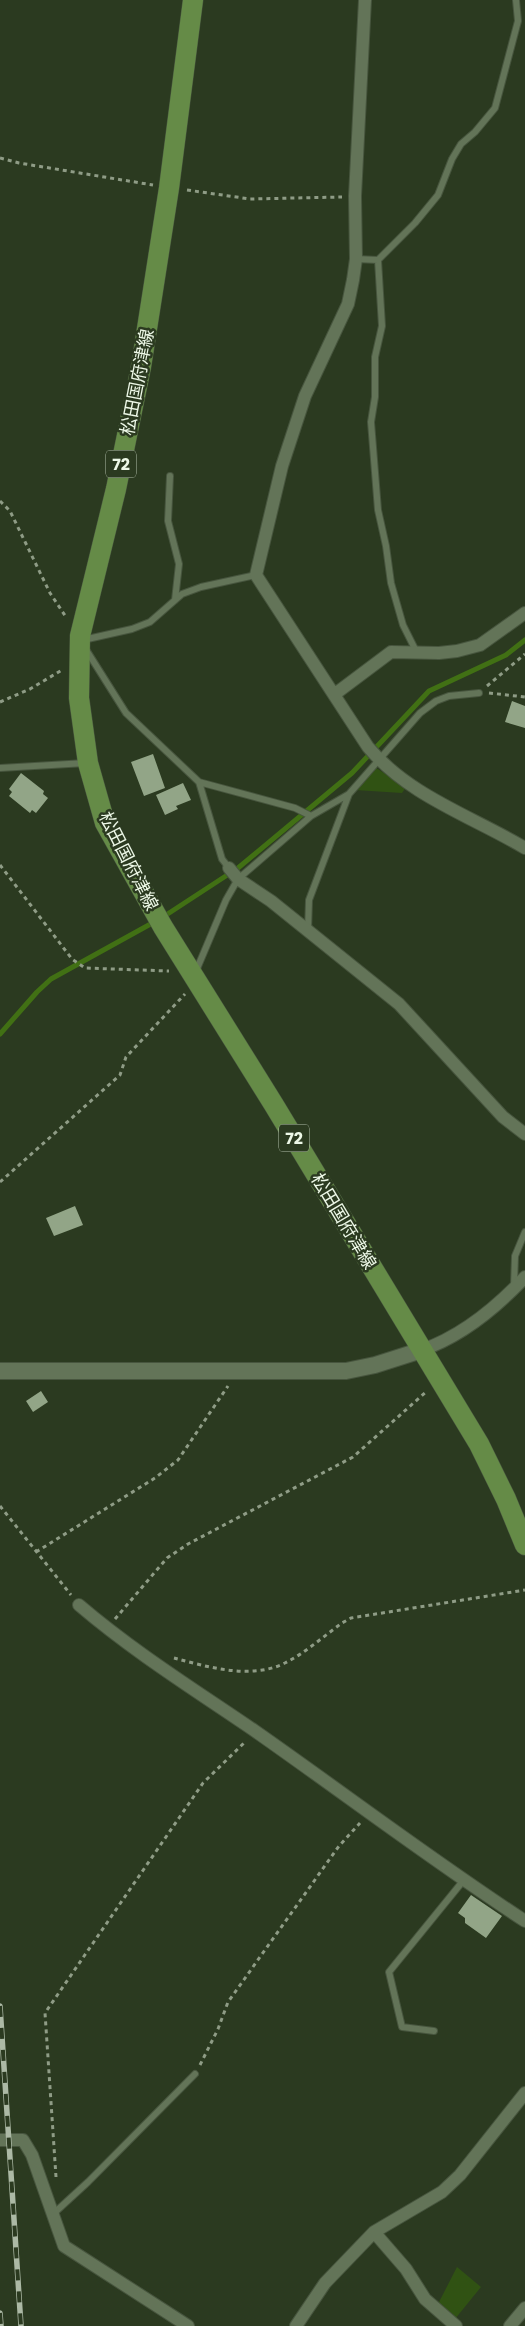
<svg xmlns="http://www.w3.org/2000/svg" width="525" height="2326" font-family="Poppins,'Noto Sans JP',sans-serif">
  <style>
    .green { fill: #305213 }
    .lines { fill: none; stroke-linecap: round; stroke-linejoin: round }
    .stream { stroke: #417014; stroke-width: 5 }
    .building { fill: #92a587 }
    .service-casing { stroke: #47553e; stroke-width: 8 }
    .minor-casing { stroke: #47553e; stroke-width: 14 }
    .tertiary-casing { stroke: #47553e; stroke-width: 18 }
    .primary-casing { stroke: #47553e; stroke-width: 21 }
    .path { stroke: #8f9c86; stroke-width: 3; stroke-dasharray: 4 4; stroke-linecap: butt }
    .service { stroke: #637458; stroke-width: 6 }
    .minor { stroke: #637458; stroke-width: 12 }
    .tertiary { stroke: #637458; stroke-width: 16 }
    .primary { stroke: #658b47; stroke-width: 20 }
    .rail-casing { stroke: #acb9a5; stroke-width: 5.5 }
    .rail { stroke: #2b3a20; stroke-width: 4; stroke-dasharray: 11; stroke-linecap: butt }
    .labels { text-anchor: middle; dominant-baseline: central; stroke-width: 5; stroke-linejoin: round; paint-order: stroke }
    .shield { fill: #2b3a20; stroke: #b3bfab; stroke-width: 1 }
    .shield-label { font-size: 16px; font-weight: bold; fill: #edf8e7 }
    .street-label { font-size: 18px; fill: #edf8e7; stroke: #2b3a20 }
  </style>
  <rect width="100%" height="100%" fill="#2b3a20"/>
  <path class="green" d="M373 766 406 787 402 793 355 790Z
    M457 2267 481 2287 455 2319 438 2304Z"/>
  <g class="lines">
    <path class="stream" d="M163 917 238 868 352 773 429 691 506 655 525 640
      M0 1034 37 992 51 979 156 921"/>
  </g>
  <path class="building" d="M512 701 525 706V728L505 722Z
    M153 754 165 788 144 796 131 762Z
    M21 773 44 791 43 794 48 798 36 813 32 810 30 813 9 796 12 792 9 789Z
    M183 783 191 800 176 806 178 809 165 815 156 795Z
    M75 1206 83 1225 54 1236 46 1218Z
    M41 1391 48 1402 33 1412 26 1401Z
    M471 1895 502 1916 486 1938 465 1923V1918L458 1913Z"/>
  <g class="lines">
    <defs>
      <path id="service" d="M356 259 378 260 382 326 375 357V397L371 422 378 510 386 546 391 583 403 625 416 651
        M378 260 415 223 438 195 452 159 461 144 475 132 495 108 518 21 516 0
        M170 476 168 521 179 564 175 600
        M83 640 132 629 150 622 182 594 201 587 256 575
        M85 648 126 713 199 782 222 859 229 868
        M0 768 86 763
        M199 782 295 808 311 816
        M308 931 309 900 349 794
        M196 971 226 900 238 879 311 816 349 794 420 713 436 701 449 696 479 693
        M514 1286 515 1256 525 1232
        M434 2031 402 2027 389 1972 463 1881
        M52 2215 88 2182 195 2074"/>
      <path id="minor" d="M365 0 355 196 356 259 353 280 348 304 305 396 282 466 256 575 368 747C409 796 471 816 525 848
        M335 694 391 652 439 653 457 651 480 645 525 613
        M229 868 238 879 271 901 399 1004 503 1117 525 1134
        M422 1350C462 1336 496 1308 525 1277
        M79 1605C134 1652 195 1690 255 1731 345 1794 433 1861 525 1921
        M0 2140H23L32 2155 64 2246 188 2326
        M374 2232 406 2269 425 2299 456 2326
        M296 2326 325 2283 374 2232 442 2192 460 2175 525 2093
        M510 2326 525 2308"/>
      <path id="tertiary" d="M0 1371H346L375 1365 422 1350"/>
      <path id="primary" d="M193 0 169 188 141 367 116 489 80 636 79 698 88 763 105 823 163 927 274 1105 479 1444 506 1499 525 1545"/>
    </defs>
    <use href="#service" class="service-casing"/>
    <use href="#minor" class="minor-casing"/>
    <use href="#tertiary" class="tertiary-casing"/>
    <use href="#primary" class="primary-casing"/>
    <path class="path" d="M0 158 19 163 153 185
      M187 190 250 199 342 197
      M0 501 10 511 50 593 66 617
      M487 686 525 654
      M489 693 525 697
      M0 702 30 689 62 670
      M0 865 72 959 85 968 169 971
      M0 1182 120 1075 126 1057 185 994
      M0 1506 71 1595
      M36 1552 155 1478 178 1460 228 1386
      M115 1619 167 1558 188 1544 353 1457 427 1391
      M174 1658C208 1667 251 1680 285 1663 305 1653 324 1636 342 1623L351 1618 525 1590
      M200 2065 218 2029 228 2002 339 1846 360 1823
      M56 2177 45 2013 203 1783 246 1741"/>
    <use href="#service" class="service"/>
    <use href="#minor" class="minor"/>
    <use href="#tertiary" class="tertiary"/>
    <use href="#primary" class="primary"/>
    <defs>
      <path id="rail" d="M0 2006 21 2326
        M0 2313 1 2326"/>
    </defs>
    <use href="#rail" class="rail-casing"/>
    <use href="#rail" class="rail"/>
  </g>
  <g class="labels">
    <g class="shield">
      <rect x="106" y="450.5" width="30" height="27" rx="4"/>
      <rect x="279" y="1124.5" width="30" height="27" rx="4"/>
    </g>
    <g class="shield-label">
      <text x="121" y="464">72</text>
      <text x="294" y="1138">72</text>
    </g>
    <g class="street-label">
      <text transform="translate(137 382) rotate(-79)">松田国府津線</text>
      <text transform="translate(129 861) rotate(63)">松田国府津線</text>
      <text transform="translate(344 1221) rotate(59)">松田国府津線</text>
    </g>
  </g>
</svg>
